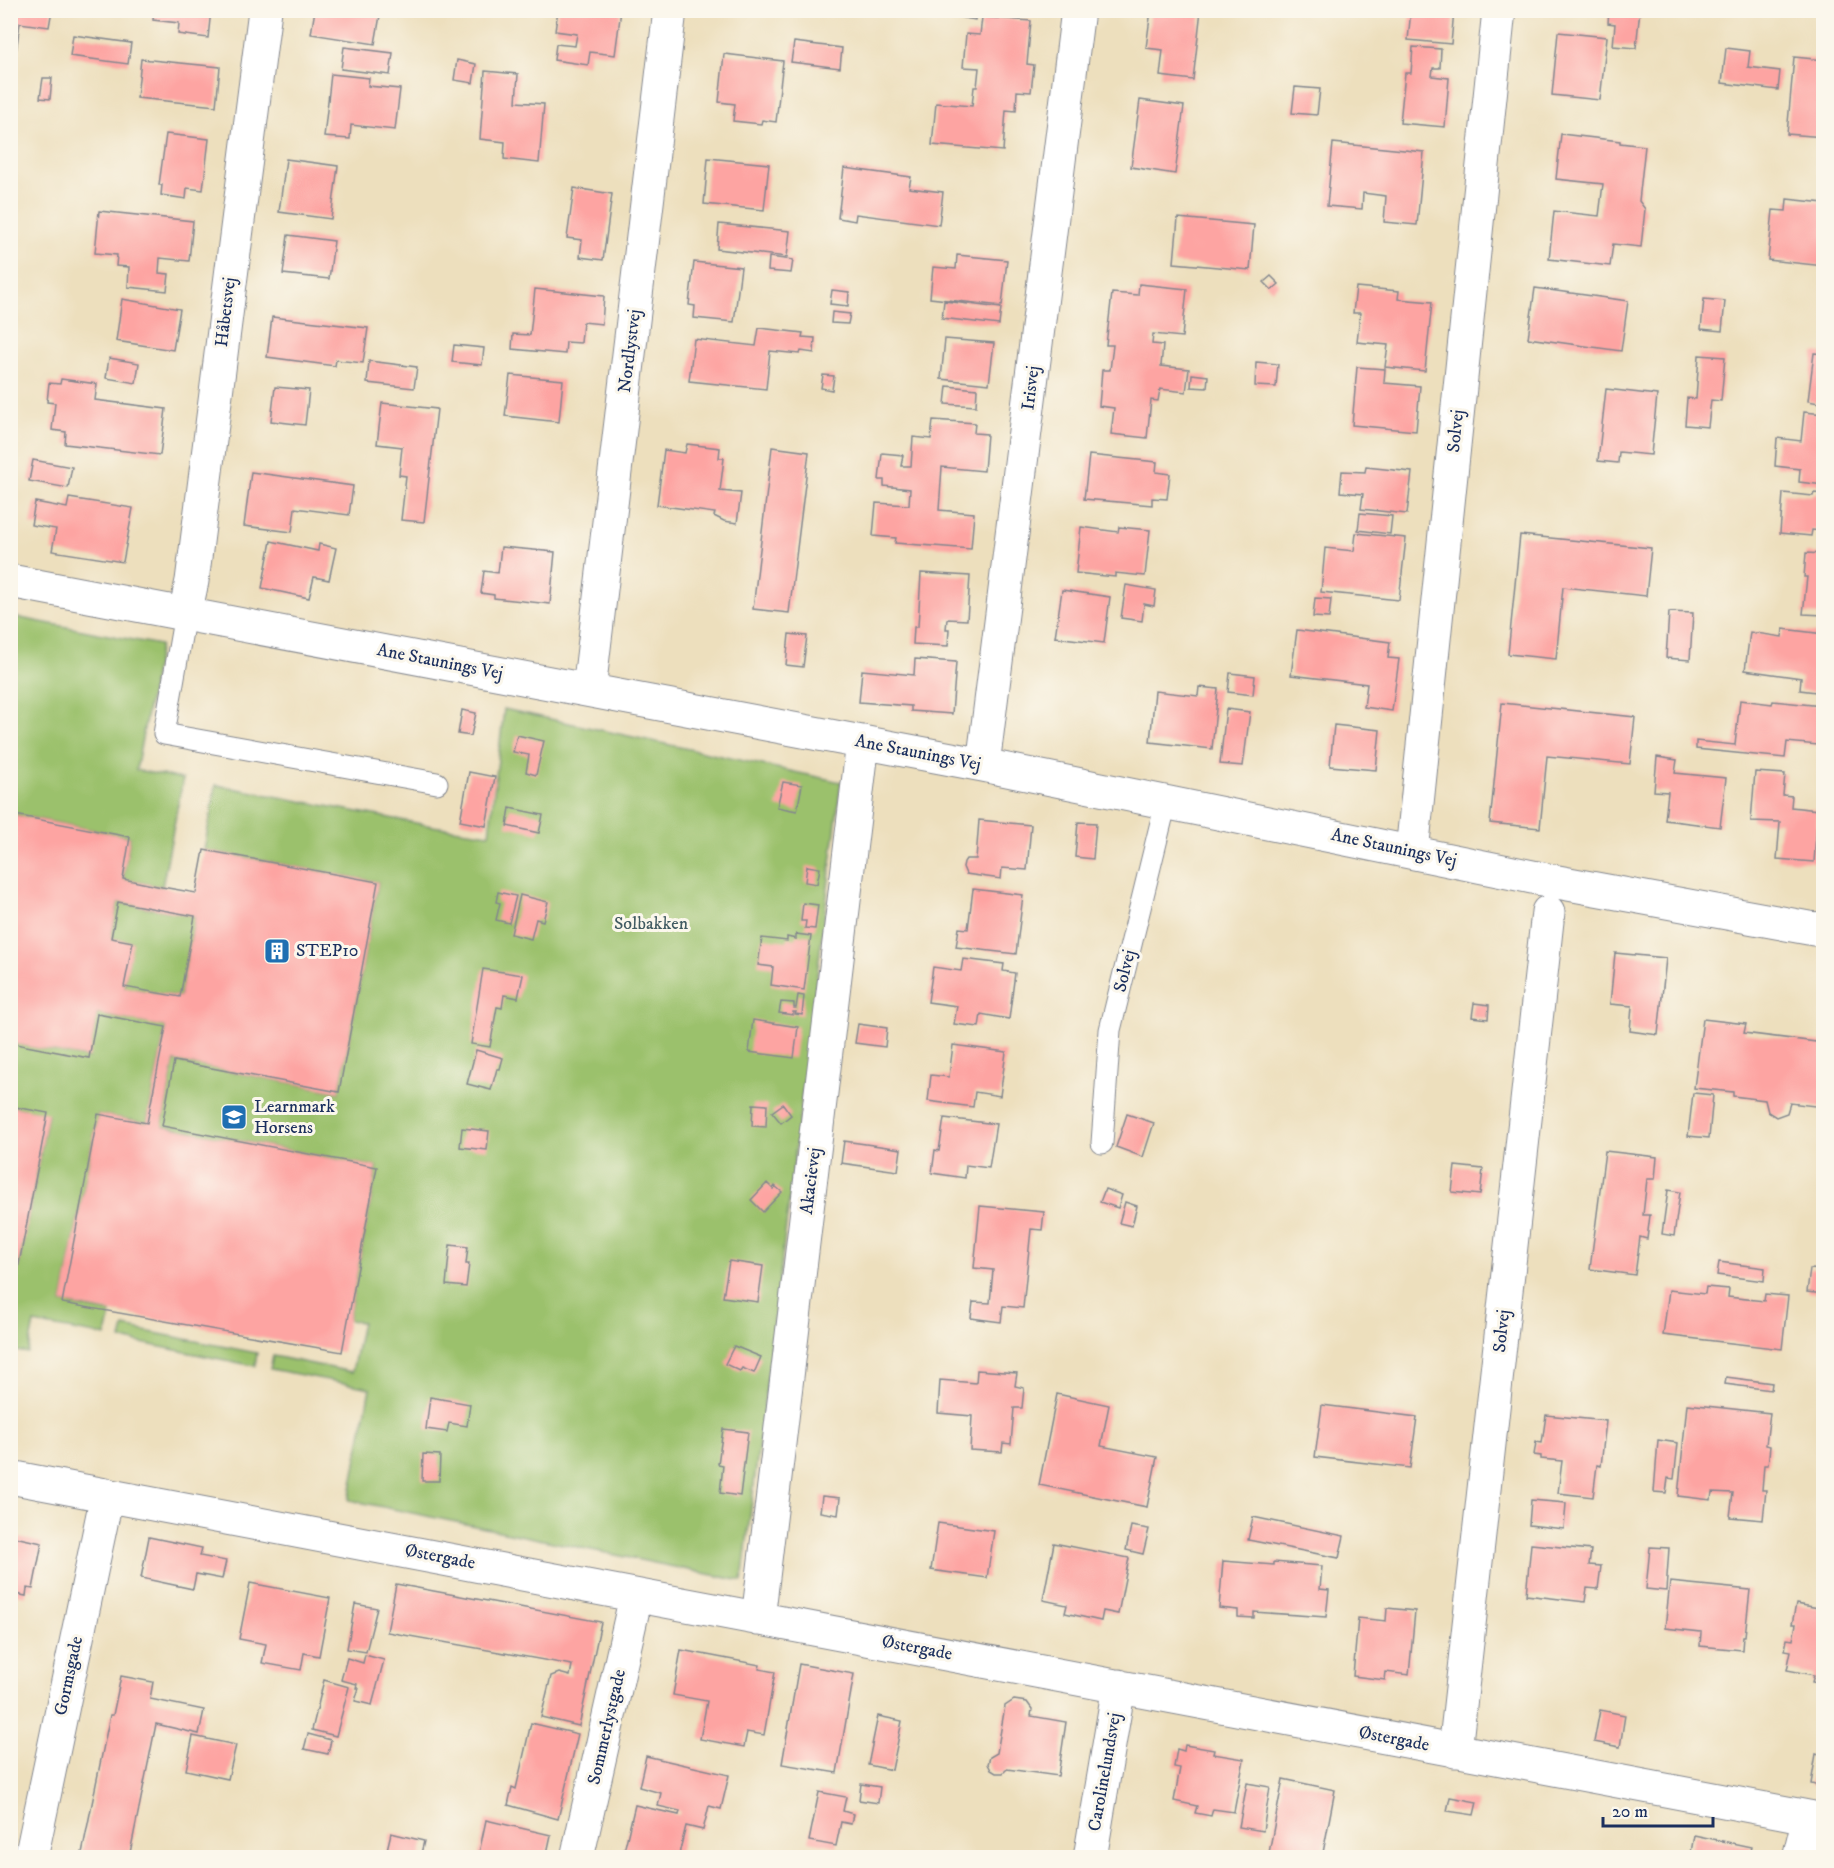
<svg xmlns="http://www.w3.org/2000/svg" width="1834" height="1868" font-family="'IM FELL DW Pica',serif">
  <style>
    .green { fill: #9bc16c; stroke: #5b7865; stroke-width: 1.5 }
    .building { fill: #fda4a2; fill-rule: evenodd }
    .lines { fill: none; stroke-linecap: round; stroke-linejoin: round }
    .lane-casing { stroke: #84878e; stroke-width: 23 }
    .street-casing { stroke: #84878e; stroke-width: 35 }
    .lane { stroke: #fff; stroke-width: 21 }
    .street { stroke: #fff; stroke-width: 33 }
    .labels { text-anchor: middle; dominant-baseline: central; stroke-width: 6; stroke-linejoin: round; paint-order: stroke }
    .street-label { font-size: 18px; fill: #1b2f5e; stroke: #fbf7ec }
    .park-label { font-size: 18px; fill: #415b62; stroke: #fbf7ec }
    .poi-label { font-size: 18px; fill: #1b2f5e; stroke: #fbf7ec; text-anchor: start }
  </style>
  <rect width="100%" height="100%" fill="#fbf7ec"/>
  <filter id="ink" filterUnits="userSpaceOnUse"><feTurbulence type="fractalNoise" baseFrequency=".0167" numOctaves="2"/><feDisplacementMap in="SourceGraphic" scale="12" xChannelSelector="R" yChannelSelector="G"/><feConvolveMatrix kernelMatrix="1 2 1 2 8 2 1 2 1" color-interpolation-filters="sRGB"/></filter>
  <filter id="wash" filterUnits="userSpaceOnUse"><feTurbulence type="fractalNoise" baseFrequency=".008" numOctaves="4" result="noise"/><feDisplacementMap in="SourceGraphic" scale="24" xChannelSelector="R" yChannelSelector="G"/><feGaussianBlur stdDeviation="1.35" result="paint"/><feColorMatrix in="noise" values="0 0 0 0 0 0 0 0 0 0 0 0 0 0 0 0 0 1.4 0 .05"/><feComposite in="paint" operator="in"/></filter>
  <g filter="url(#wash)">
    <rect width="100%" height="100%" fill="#eddfbd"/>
    <path class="green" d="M10 616 160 645 136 770 183 779 162 887 123 879 130 837 11 814Z
      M504 709 841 782 742 1581 349 1500 370 1388 270 1369 273 1356 352 1372 362 1322 348 1320 377 1167 162 1126 174 1061 339 1092 378 882 204 850 216 785 432 826 489 834Z
      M118 902 195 916 180 997 124 987 132 942 111 938Z
      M97 1014 166 1027 147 1123 98 1114 62 1303 111 1313 106 1336 34 1323 28 1353 11 1350 10 1294H13L48 1114 11 1106V1043L88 1058Z
      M124 1327 257 1353 255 1366 121 1339Z"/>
    <g id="blocks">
      <path class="building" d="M13 10H52L49 27 20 23 14 67 10 66V16Z
        M154 10H211L208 38 178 34 179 23 153 20Z
        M315 10H381L375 44 311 34Z
        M558 10H621L615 55 590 52 588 65 554 60 556 44 575 46 577 34 555 31Z
        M754 10H782V15Z
        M958 10H976L975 20 957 17Z
        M1013 10H1037V15L1013 12Z
        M1151 10H1201L1193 80 1160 76 1163 50 1146 48Z
        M1411 10H1454L1451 44 1408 40Z
        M1609 10H1640L1636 48 1613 46 1615 24 1608 23Z
        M982 17 1031 21 1027 64 1034 65 1031 92 1017 91 1016 111 1006 110 1003 151 932 145 936 103 972 106 974 87H977L979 68 963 67 966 34 980 35Z
        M1558 32 1607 37 1600 100 1552 95Z
        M73 35 131 43 128 64 70 56Z
        M794 42 842 48 840 68 791 62Z
        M344 47 393 53 390 75 341 69Z
        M1413 47 1441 49 1440 68H1433L1432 76 1449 78 1445 127 1400 123 1405 73H1411Z
        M1726 48 1750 51 1748 67 1780 71 1778 90 1722 83Z
        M724 54 783 61 776 122 762 120 761 124 733 121 735 104 719 102Z
        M1794 57 1824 60V137L1787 134Z
        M141 59 220 67 216 106 137 98Z
        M457 60 476 64 473 83 454 80Z
        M485 71 518 74 516 102 544 104 539 163 504 159 505 142 480 139Z
        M331 74 369 78 368 86 400 89 395 130 351 125 350 139 324 137Z
        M43 78H52L50 99 40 98Z
        M1295 87 1320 89 1317 115 1292 113Z
        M1140 100 1184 106 1175 174 1131 167Z
        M166 134 209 139 203 190 187 188 186 199 161 195 162 185H159Z
        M1561 134 1620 141V143L1645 146 1639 201 1645 209 1641 247 1613 244 1610 266 1549 259 1554 211 1599 216 1603 184 1556 179Z
        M1333 143 1424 152 1417 225 1384 222 1386 196 1363 193 1362 209 1327 206Z
        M708 158 769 164 764 210 704 204Z
        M286 159 338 166 331 219 279 212Z
        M844 168 911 177 909 188 943 192 939 225 856 214 855 221 838 218Z
        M574 188 612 194 603 260 580 257 582 240 567 238Z
        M1787 199 1824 203V266L1768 260 1773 210 1786 211Z
        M99 211 193 221 189 261 160 258 159 273 169 274 167 291 128 287 129 267 116 266 117 255 95 253Z
        M1178 218 1254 225 1250 270 1174 263Z
        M719 224 790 231 787 257 717 249Z
        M288 235 334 241 329 279 283 274Z
        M957 255 1007 260 1002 306 930 298 933 267 956 269Z
        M769 257 793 260 791 273 768 271Z
        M694 262 741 267 734 322 694 318 695 306 689 305Z
        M1271 276 1279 284 1272 290 1264 282Z
        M1139 284 1187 289 1182 337 1153 334 1152 344 1163 345 1161 366 1189 369 1186 392 1160 389 1158 401 1151 400 1147 438 1111 434 1114 408 1099 406 1102 370H1110L1113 345H1106L1112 293 1138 295Z
        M1356 287 1399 291 1398 299 1432 302 1425 371 1385 367 1388 345 1357 342 1360 313H1353Z
        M1535 288 1628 301 1621 351 1528 338Z
        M535 289 604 296 602 324 583 322 581 343 566 342 565 354 512 349 513 334 530 335Z
        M832 290 849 292 848 306 830 304Z
        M122 299 180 309 173 350 116 341Z
        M1704 299 1725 301 1722 331 1701 329Z
        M944 301 1001 308 999 325 942 318Z
        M832 312 850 314 848 324 831 323Z
        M272 317 368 328 363 363 336 360 335 366 267 357Z
        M759 328 803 333 802 337 815 338 814 353 801 351 800 354 770 351 766 389 689 381 694 339 756 346Z
        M945 339 994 343 989 384 941 379Z
        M454 345 484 348 482 365 452 362Z
        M1814 353 1824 354V404L1808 401Z
        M1699 355 1725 357 1721 401 1711 400 1708 427 1685 425 1687 398 1696 399Z
        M109 358 139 363 136 383 106 378Z
        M369 361 417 367 414 388 367 383Z
        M1256 362 1278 364 1276 387 1255 386Z
        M1357 367 1385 369 1384 383 1420 386 1416 431 1352 425Z
        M1192 374 1208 376 1207 388 1191 387Z
        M510 375 563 380 559 422 505 416Z
        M823 375 834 376 832 390 821 388Z
        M61 379 97 384 95 400 166 409 160 455 65 444 66 432 52 430 55 403 47 402 49 383 60 384Z
        M947 386 977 389 976 406 945 404Z
        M275 387 309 390 305 425 271 421Z
        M1606 389 1657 395 1651 455 1619 452 1618 463 1598 461Z
        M382 403 437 409 424 522 401 520 406 476 399 475 402 447 377 444Z
        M1804 412 1824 414V485L1799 482 1800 469 1775 466 1777 438 1801 441Z
        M933 420 975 423 974 433 987 434 984 471 942 467 939 510 974 513 971 549 895 543 896 538 873 536 876 503 909 505 910 489 884 486V480H879L882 453 903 455 901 466H911L913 437 931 439Z
        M687 444 720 448 719 458H724L720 491 741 493 737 523 724 521 714 516 715 513 657 505 664 450 685 453Z
        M772 447 809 452 789 613 753 609Z
        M1089 455 1157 462 1156 472 1170 474 1167 499 1152 498V505L1084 499Z
        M33 460 72 467 68 488 29 481Z
        M1366 467 1412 472 1407 514 1361 509 1363 494 1340 492 1342 471 1365 472Z
        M251 472 353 486 349 515 295 508 292 532 244 526Z
        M1783 493 1813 496 1814 493 1824 494V531L1812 530 1811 536 1780 533Z
        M69 498 133 508 123 562 52 551 56 529 31 525 35 502 67 508Z
        M1360 513 1392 516 1390 534 1358 530Z
        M1081 527 1118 532 1119 527 1150 530 1145 576 1115 573V577L1076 573Z
        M1356 533 1406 538 1399 600 1321 592 1325 548 1354 551Z
        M1520 535 1651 548 1646 596 1563 587 1556 659 1508 654Z
        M271 541 318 551 319 544 336 548 329 580 314 577 309 598 262 588Z
        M501 547 555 552 550 604 494 598V595L481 593 484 571 498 573Z
        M1806 553 1824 554V615L1803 614 1807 577H1804Z
        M921 573 970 576 967 620 947 619 946 629H949L948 646 913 644 914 627H918Z
        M1126 585 1156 590 1154 606 1144 604 1142 621 1121 618Z
        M1062 590 1110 597 1104 643 1055 637Z
        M1315 598 1331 599 1329 618 1313 617Z
        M1669 612 1693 613 1690 660 1666 658Z
        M1783 629 1824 634V693L1800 690 1801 678 1745 670 1750 632 1782 637Z
        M1297 630 1390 642 1388 658 1399 659 1392 711 1364 707 1367 684 1291 675Z
        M789 634 807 636 803 667 786 665Z
        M915 659 956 662 952 714 911 711V706L859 702 862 670 914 675Z
        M1230 673 1255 676 1253 695 1228 692Z
        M1199 687 1218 689 1212 749 1150 742 1155 691 1198 696Z
        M1740 700 1772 704 1773 701 1822 706 1818 745 1787 742 1785 758 1696 749V741L1735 745Z
        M1502 703 1635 717 1630 764 1547 756 1540 828 1490 823Z
        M1226 709 1250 712 1243 766 1220 764Z
        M462 710 476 713 471 736 458 734Z
        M1334 725 1380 730 1376 770 1330 766Z
        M517 735 544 741 536 775 526 772 529 755 513 752Z
        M1657 757 1677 760 1675 773 1726 778 1720 827 1665 820 1668 792 1654 791Z
        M469 772 495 777 486 826 460 821Z
        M1755 772 1785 774 1783 795 1792 796 1791 807 1818 810 1814 862 1777 859 1780 822 1751 821Z
        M783 782 802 785 797 811 777 807Z
        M510 808 543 815 539 833 507 826Z
        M10 814 130 837 123 879 162 887 196 893 204 850 378 882 339 1092 174 1061 162 1126 377 1167 342 1352 62 1303 98 1114 147 1123 166 1027 97 1014 89 1058 10 1043ZM118 902 195 916 180 997 124 987 133 942 111 938Z
        M979 820 1031 825 1027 870 1002 868 1001 879 966 874 963 867 964 862 966 859H976Z
        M1078 822 1096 823 1093 859 1075 857Z
        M807 866 820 868 817 884 805 882Z
        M973 889 1023 895 1016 954 956 947 959 928 968 929Z
        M498 892 516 896 509 923 496 920 500 903 496 902Z
        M520 895 548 902 543 921 536 919 531 939 511 934Z
        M803 903 818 905 815 929 805 928 806 921H801Z
        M796 934 811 936 804 990 771 985 773 967 758 965 762 938 787 941V937L796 939Z
        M1615 953 1666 958 1658 1035 1630 1031 1632 1006 1610 1004Z
        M963 959 1004 964 1003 971 1015 973 1009 1019 981 1014 979 1027 954 1024 957 1006 928 1002 933 967 961 971Z
        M483 969 523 975 518 998 504 995 502 1008 497 1007 490 1047 471 1044Z
        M798 995 804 996 802 1015 795 1014 796 1012H793V1015L779 1013 781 1002 794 1003V1008H796Z
        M1474 1003 1489 1005 1488 1019 1472 1017Z
        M1703 1019 1746 1024 1744 1033 1824 1043 1823 1107 1790 1103 1787 1113 1776 1117 1768 1112 1765 1100 1733 1096V1092L1694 1088Z
        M753 1020 798 1027 794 1058 749 1052Z
        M858 1024 887 1028 885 1047 855 1043Z
        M953 1045 1006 1052 1000 1096 975 1092 973 1107 928 1101 931 1075 949 1077Z
        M476 1050 503 1058 500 1069H497L491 1090 467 1084Z
        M1693 1093 1713 1095 1709 1138 1688 1136Z
        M753 1104 767 1105 766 1127 752 1126Z
        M783 1104 791 1115 781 1123 772 1112Z
        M10 1106 48 1113 13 1295 10 1294Z
        M1127 1114 1154 1123 1143 1157 1116 1147Z
        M944 1118 996 1124 989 1168 966 1165 965 1178 932 1173 935 1150 939 1151Z
        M462 1128 489 1131 487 1150 460 1147Z
        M844 1141 901 1149 898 1171 841 1163Z
        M1605 1151 1657 1157 1655 1179H1647L1643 1215H1650L1647 1239 1640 1237 1635 1275 1590 1269Z
        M1455 1166 1483 1169 1480 1195 1452 1192Z
        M767 1183 773 1189 775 1186 782 1192 763 1212 751 1200Z
        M1105 1189 1122 1195 1118 1208 1100 1202Z
        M1668 1190 1680 1192 1674 1236 1662 1234Z
        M1125 1202 1137 1206 1132 1226 1119 1223Z
        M980 1206 1044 1212 1042 1230 1031 1229 1023 1308 1003 1306 1001 1322 971 1318 973 1302 990 1303 993 1270 974 1268Z
        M450 1245 468 1247 466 1264H469L466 1287 446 1285Z
        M1819 1245 1824 1246V1263L1816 1262Z
        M729 1261 763 1266 758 1302 723 1297Z
        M1719 1262 1765 1268 1764 1281 1717 1275Z
        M1810 1269 1824 1270V1294L1807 1292Z
        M1706 1287 1729 1289 1728 1297 1764 1301 1765 1294 1788 1296 1782 1349 1663 1335 1669 1290 1705 1294Z
        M734 1346 761 1357 754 1373 742 1368 740 1371 725 1364Z
        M977 1370 1017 1373 1015 1386 1024 1388 1022 1408H1014L1011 1444 1003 1443 1002 1452 970 1450 972 1416 938 1413 940 1380 976 1383Z
        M1726 1377 1772 1383 1771 1390 1725 1384Z
        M1057 1394 1109 1405 1101 1446 1157 1457 1147 1507 1039 1485Z
        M430 1397 470 1404 467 1426 449 1423 447 1432 426 1429Z
        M1687 1404 1770 1413 1766 1445 1770 1446 1768 1465H1764L1762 1490H1766L1763 1520 1730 1517 1733 1493 1712 1492 1711 1500 1678 1496Z
        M1322 1405 1417 1417 1410 1468 1315 1457Z
        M1546 1415 1606 1421 1601 1466 1597 1465 1593 1497 1558 1493 1562 1461 1541 1459V1456L1534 1455 1536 1442 1542 1443Z
        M723 1429 748 1432 740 1496 720 1493 723 1465 718 1464Z
        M1658 1440 1678 1443 1674 1479 1668 1478 1666 1493 1654 1492Z
        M423 1454 440 1455 439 1481H422Z
        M822 1496 840 1498 838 1515 820 1512Z
        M1531 1500 1566 1503 1564 1529 1529 1525Z
        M1253 1517 1344 1536 1339 1558 1248 1540Z
        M938 1523 994 1531 987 1578 931 1570Z
        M1131 1526 1149 1529 1143 1554 1126 1550Z
        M10 1536 42 1543 33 1589 27 1588 26 1596 10 1593Z
        M149 1537 202 1548 200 1556 226 1561 222 1579 196 1574 193 1589 141 1578Z
        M1054 1543 1129 1558 1118 1614 1103 1611 1101 1621 1065 1613 1067 1605 1043 1600Z
        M1531 1544 1591 1550 1589 1565 1601 1566 1598 1589 1587 1588 1585 1602 1526 1595Z
        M1650 1547 1669 1548 1666 1591 1646 1589Z
        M1223 1561 1274 1565V1562L1322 1566 1320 1589 1329 1590 1326 1617 1254 1612V1618L1238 1617V1610L1219 1608Z
        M1670 1582 1750 1590 1745 1636H1743L1742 1650 1700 1646 1701 1632 1665 1628Z
        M250 1583 330 1598 319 1656 304 1653 301 1670 262 1663 266 1644 239 1639Z
        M396 1584 601 1622 579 1726 541 1717 551 1676 559 1673 570 1676 572 1665 387 1632Z
        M355 1604 377 1608 366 1652 347 1649Z
        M1796 1604 1824 1609V1684L1812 1682 1814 1675 1787 1670 1791 1651 1785 1650 1787 1639 1793 1640 1796 1624H1792Z
        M1387 1608 1415 1611 1409 1675 1386 1672 1385 1680 1353 1676 1358 1618 1386 1621Z
        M681 1650 760 1665 759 1669 775 1672 764 1735 747 1732 744 1747 700 1739 707 1701 673 1695Z
        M365 1655 384 1660 372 1705 355 1701 359 1688H356L357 1684 341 1680 347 1658 363 1663Z
        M799 1664 854 1674 837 1773 782 1764Z
        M121 1676 153 1682 150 1699 204 1710 199 1734 156 1724 129 1858H81L110 1715H113Z
        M324 1680 349 1687 336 1736 312 1730Z
        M1014 1700 1027 1702 1032 1709 1031 1716 1066 1722 1058 1776 1007 1769 1003 1773H996L991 1770 988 1764 990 1757 997 1753 1005 1706Z
        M1600 1710 1625 1715 1620 1747 1594 1742Z
        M878 1716 902 1721 892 1770 868 1765Z
        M531 1723 578 1734 558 1819 508 1805 512 1787 516 1789Z
        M308 1734 331 1740 328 1754 304 1749Z
        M193 1736 236 1745 228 1779 186 1770Z
        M1185 1745 1214 1750 1213 1754 1244 1759 1234 1812 1213 1809 1211 1816 1195 1813 1197 1806 1174 1801 1180 1768 1174 1767 1177 1749 1184 1751Z
        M1816 1754 1824 1756V1787L1811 1784Z
        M646 1756 729 1775 721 1809 709 1806 703 1830 686 1826 678 1858H653L624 1851 635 1805 679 1815 680 1811 658 1806 661 1793 639 1787Z
        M1283 1779 1335 1790 1322 1858H1268Z
        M1247 1783 1270 1787 1263 1831 1239 1827Z
        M861 1784 880 1787 878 1803 859 1800Z
        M819 1792 846 1797 843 1811 853 1814 851 1824 841 1822 836 1846 809 1841Z
        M1450 1797 1477 1802 1474 1815 1447 1811Z
        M486 1820 551 1835 546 1858H478Z
        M391 1833 424 1841 420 1858H385Z
        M1694 1835 1751 1847 1748 1858H1690Z"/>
    </g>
  </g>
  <g filter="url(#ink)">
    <use href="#blocks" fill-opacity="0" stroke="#84878e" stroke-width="1.5"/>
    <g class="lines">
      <defs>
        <path id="lane" d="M185 614 164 734 437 783
          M1102 1143 1110 1030 1166 802"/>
        <path id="street" d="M10 581 983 765 1552 881 1814 929 1824 928
          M185 614 192 581 265 10
          M589 690 670 10
          M983 765 1078 10
          M1412 852 1499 10
          M10 1477 1824 1820
          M758 1619 863 742
          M1455 1751 1548 912
          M31 1858 107 1495
          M577 1858 636 1596
          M1090 1858 1119 1686
          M1799 1858 1809 1817"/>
      </defs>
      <use href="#lane" class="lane-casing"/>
      <use href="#street" class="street-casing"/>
      <use href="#lane" class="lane"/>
      <use href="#street" class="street"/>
    </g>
  </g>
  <defs>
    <symbol id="building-square" viewBox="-11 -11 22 22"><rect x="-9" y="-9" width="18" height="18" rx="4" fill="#1f6fb2" stroke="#fbf7ec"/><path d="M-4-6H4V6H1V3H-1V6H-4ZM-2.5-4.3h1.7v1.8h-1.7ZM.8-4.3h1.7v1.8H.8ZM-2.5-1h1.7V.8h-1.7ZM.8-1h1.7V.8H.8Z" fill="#fff"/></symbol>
    <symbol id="school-square" viewBox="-11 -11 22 22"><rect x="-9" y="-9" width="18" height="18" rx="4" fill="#1f6fb2" stroke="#fbf7ec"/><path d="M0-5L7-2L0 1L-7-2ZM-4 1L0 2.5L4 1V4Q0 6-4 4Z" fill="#fff"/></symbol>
  </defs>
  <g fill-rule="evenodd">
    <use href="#building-square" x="262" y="936" width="30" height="30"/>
    <use href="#school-square" x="219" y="1102" width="30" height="30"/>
  </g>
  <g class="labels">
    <g class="street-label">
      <text transform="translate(226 312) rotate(-83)">Håbetsvej</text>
      <text transform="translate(630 351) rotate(-83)">Nordlystvej</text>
      <text transform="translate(1031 388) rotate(-83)">Irisvej</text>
      <text transform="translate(1456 431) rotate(-84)">Solvej</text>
      <text transform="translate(440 662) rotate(11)">Ane Staunings Vej</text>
      <text transform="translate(918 753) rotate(11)">Ane Staunings Vej</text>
      <text transform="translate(1394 848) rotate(12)">Ane Staunings Vej</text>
      <text transform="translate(1125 971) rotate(-76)">Solvej</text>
      <text transform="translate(811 1181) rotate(-83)">Akacievej</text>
      <text transform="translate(1502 1331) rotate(-84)">Solvej</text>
      <text transform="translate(440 1557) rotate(11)">Østergade</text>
      <text transform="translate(917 1648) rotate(11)">Østergade</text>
      <text transform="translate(69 1676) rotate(-78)">Gormsgade</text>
      <text transform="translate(607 1727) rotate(-77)">Sommerlystgade</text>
      <text transform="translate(1394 1739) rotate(11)">Østergade</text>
      <text transform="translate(1105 1772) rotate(-80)">Carolinelundsvej</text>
    </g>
    <g class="park-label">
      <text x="651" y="924">Solbakken</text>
    </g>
    <g class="poi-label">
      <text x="296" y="951">STEP10</text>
      <text x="254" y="1107">Learnmark<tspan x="254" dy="21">Horsens</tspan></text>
    </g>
  </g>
  <rect width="1834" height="1868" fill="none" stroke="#fbf7ec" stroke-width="36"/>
  <path d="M1603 1817v9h110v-9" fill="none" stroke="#1b2f5e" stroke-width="3"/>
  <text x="1612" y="1817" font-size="18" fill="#1b2f5e" stroke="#fbf7ec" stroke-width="4.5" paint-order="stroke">20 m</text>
</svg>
